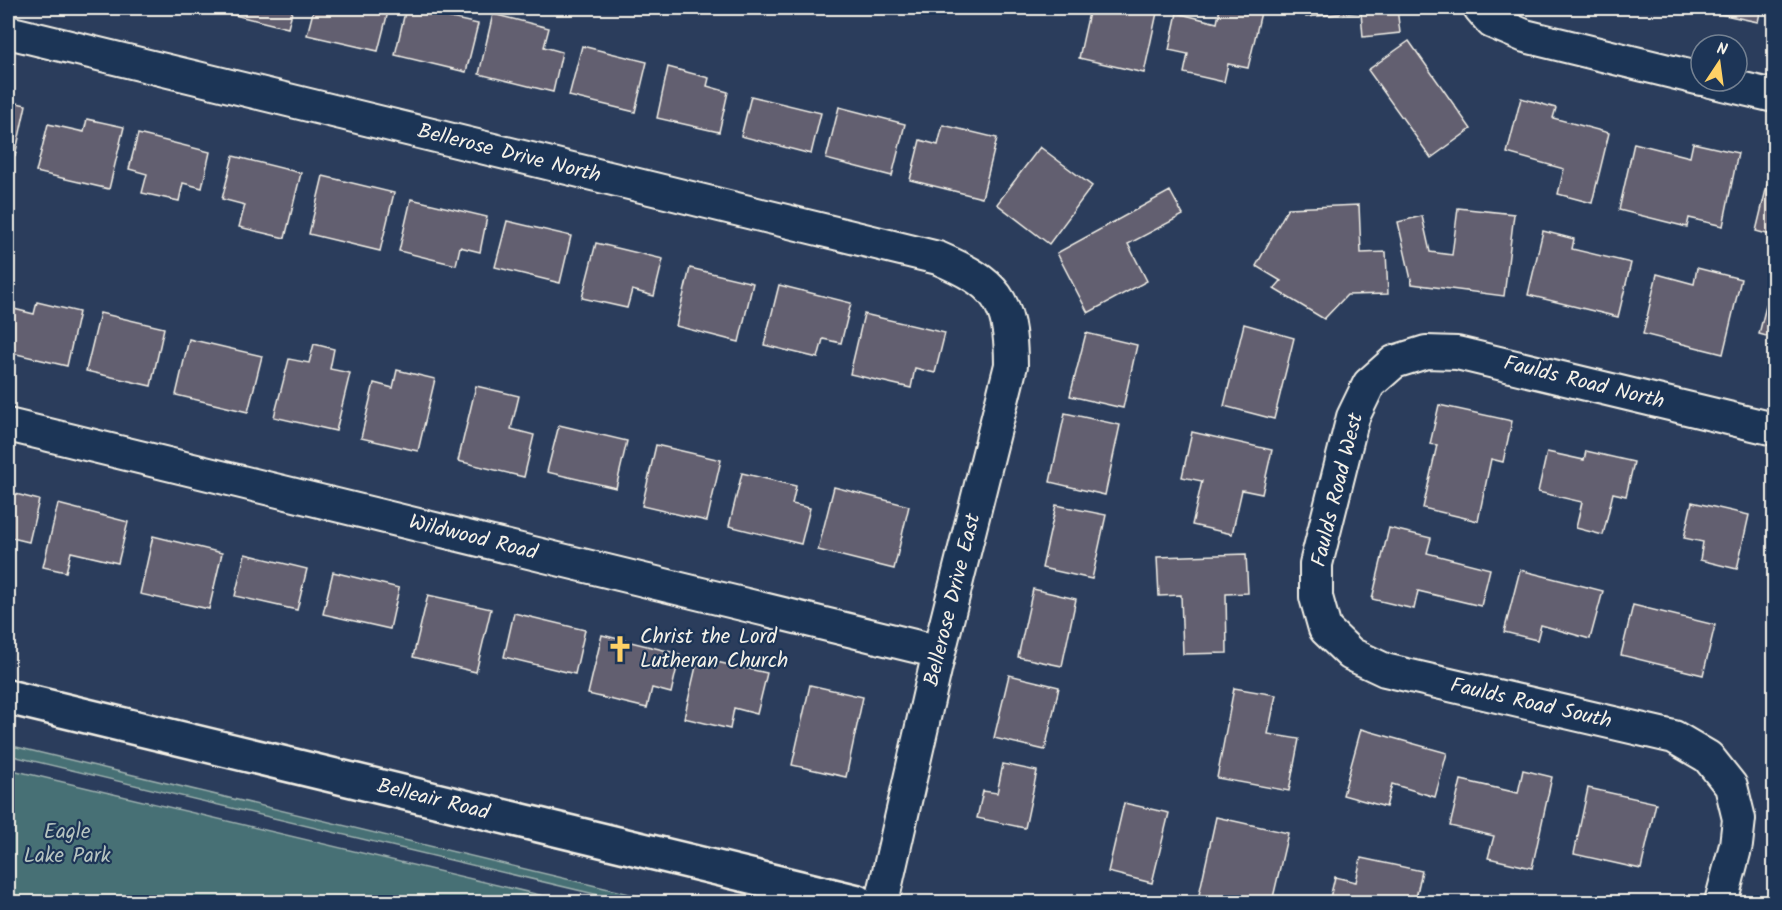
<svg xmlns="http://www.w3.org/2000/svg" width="1782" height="910" font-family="Kalam,sans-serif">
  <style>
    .green { fill: #467075; stroke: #9db0ae; stroke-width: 1.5 }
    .building { fill: #625e70; stroke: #f4f1e8; stroke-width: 1.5 }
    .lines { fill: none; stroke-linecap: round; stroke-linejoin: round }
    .street-casing { stroke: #f4f1e8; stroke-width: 36 }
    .secondary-casing { stroke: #f4f1e8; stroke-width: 38 }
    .street { stroke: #1d3557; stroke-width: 32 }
    .secondary { stroke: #1d3557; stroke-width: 33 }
    .labels { text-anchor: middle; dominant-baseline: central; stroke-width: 4.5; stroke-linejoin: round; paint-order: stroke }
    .street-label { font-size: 21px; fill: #f4f1e8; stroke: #1d3557 }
    .poi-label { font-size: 21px; fill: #f4f1e8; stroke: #1d3557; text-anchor: start }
    .park-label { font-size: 21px; fill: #b7c4c0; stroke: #1d3557 }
  </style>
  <rect width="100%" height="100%" fill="#2b3d5c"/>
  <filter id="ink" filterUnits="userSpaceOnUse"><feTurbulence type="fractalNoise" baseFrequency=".0167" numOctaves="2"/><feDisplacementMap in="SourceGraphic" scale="12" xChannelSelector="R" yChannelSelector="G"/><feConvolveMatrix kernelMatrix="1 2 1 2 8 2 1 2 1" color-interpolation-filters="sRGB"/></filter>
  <g filter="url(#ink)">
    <path class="green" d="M8 745 663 902H628L8 755Z
      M8 769 569 902H8Z"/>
    <path class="building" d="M228 8H293L288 28 226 13Z
      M314 8H389L378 51 307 35Z
      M406 8 478 24 466 72 395 55Z
      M1090 8H1158L1144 73 1079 58Z
      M1220 8H1262L1248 68 1228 64 1224 82 1184 73 1188 54 1169 50 1177 13 1217 23Z
      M1306 8H1397L1400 33 1363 37 1361 12 1306 17Z
      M1692 8H1761L1758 22Z
      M493 14 549 28 544 47 562 52 553 92 479 74Z
      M1409 41 1471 129 1431 158 1368 70Z
      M582 46 647 62 635 112 569 96Z
      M668 67 709 78 707 86 728 92 719 132 657 118Z
      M751 96 821 113 811 154 741 136Z
      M1521 98 1556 108 1553 118 1609 133 1592 203 1558 194 1564 169 1507 153Z
      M8 101 26 105 15 156 8 154Z
      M839 107 905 124 892 176 826 159Z
      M87 119 124 127 109 189 36 172 48 124 84 132Z
      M943 125 997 138 982 198 910 180 920 140 938 145Z
      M138 134 210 152 202 188 183 183 179 201 142 193 147 174 129 169Z
      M1634 143 1690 157 1693 143 1738 153 1723 226 1689 218 1687 227 1619 210Z
      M1040 147 1092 186 1049 244 997 204Z
      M233 156 301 173 285 238 239 227 245 205 222 199Z
      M1772 165 1774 166V236L1756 231Z
      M323 176 394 193 380 251 309 234Z
      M1170 191 1183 215 1128 244 1147 281 1088 313 1057 253Z
      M411 199 487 217 480 252 460 247 456 265 399 251Z
      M1359 205 1361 253 1386 252 1388 294 1347 295 1324 319 1274 289 1281 281 1256 266 1288 208Z
      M1458 208 1514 214 1504 296 1412 284 1398 222 1422 216 1430 252 1452 255Z
      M507 221 571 236 560 283 495 267Z
      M1543 231 1574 239 1572 249 1631 263 1618 317 1528 295Z
      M596 243 663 259 654 296 632 290 627 308 582 298Z
      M690 268 753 283 739 342 676 326Z
      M1697 268 1741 279 1723 354 1643 334 1657 274 1694 284Z
      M779 285 851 303 841 343 823 339 818 358 764 345Z
      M1770 290 1774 291V338L1759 334Z
      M37 302 79 312 67 366 8 352 10 308 34 314Z
      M100 313 164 328 151 386 86 371Z
      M864 314 945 333 935 373 915 368 911 388 850 374Z
      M1244 324 1294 338 1274 419 1224 406Z
      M1086 333 1137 345 1123 408 1070 396Z
      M189 339 262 356 248 412 176 395Z
      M314 344 334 349 330 369 350 373 336 431 274 417 289 359 309 363Z
      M397 370 435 379 418 451 361 438 374 383 393 388Z
      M476 386 519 396 511 429 534 435 524 477 458 461Z
      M1439 405 1512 421 1503 462 1491 459 1478 521 1423 508 1437 445 1430 444Z
      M1065 413 1120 425 1105 495 1050 482Z
      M559 425 627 441 616 488 547 472Z
      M1192 432 1272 450 1262 494 1242 490 1232 534 1192 525 1202 481 1182 477Z
      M656 445 721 460 707 521 642 506Z
      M1586 451 1634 462 1626 496 1613 493 1603 535 1576 528 1582 502 1538 492 1547 452 1584 460Z
      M742 473 796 486 792 504 810 508 801 544 729 526Z
      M834 487 909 506 894 569 818 550Z
      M8 492 39 500 29 542 8 537Z
      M1692 502 1749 515 1737 569 1700 560 1703 542 1684 538Z
      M58 504 128 522 118 563 71 552 66 572 43 567Z
      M1056 505 1106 515 1092 579 1042 568Z
      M1389 528 1431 538 1427 553 1490 569 1481 606 1418 591 1414 609 1372 599Z
      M153 536 222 553 209 609 140 594Z
      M245 554 307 569 297 610 235 596Z
      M1246 554 1248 593 1226 594 1227 653 1183 654 1181 595 1159 596 1157 557Z
      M1520 570 1603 591 1590 639 1541 625 1537 640 1504 632Z
      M333 572 399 588 390 629 323 614Z
      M1033 589 1076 599 1062 666 1018 657Z
      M428 595 491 609 476 672 413 657Z
      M1633 605 1715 625 1703 675 1621 655Z
      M514 613 585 630 575 674 504 657Z
      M602 635 680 654 671 693 652 688 647 708 588 694Z
      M698 658 767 673 757 714 734 708 730 729 684 718Z
      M1009 675 1059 687 1045 750 994 738Z
      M810 685 863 697 846 777 792 765Z
      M1234 688 1276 695 1268 734 1299 739 1289 791 1217 778Z
      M1361 729 1447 753 1435 797 1392 784 1386 807 1343 795Z
      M1003 764 1037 771 1025 828 977 818 983 791 997 793Z
      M1523 770 1552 777 1532 868 1488 858 1494 836 1450 826 1461 780 1518 793Z
      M1588 788 1656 803 1641 869 1574 854Z
      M1124 803 1169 813 1152 883 1108 872Z
      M1216 817 1288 833 1272 902H1234L1199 895Z
      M1361 858 1422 871 1415 902H1329L1335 877 1356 882Z"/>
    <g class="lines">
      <defs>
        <path id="street" d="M1480 8 1492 22 1525 36 1701 79
          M8 32 938 258C996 283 1011 299 1011 365L939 652 882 902
          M1710 81 1774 96
          M8 425 939 652
          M1721 902 1736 845 1739 819 1731 786 1708 757 1674 737 1385 670 1351 654 1325 629 1316 597V564L1353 417 1369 384 1394 362 1426 352 1457 353 1774 429"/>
        <path id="secondary" d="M8 697 858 902"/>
      </defs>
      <use href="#street" class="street-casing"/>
      <use href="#secondary" class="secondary-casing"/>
      <use href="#street" class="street"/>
      <use href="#secondary" class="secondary"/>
    </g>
  </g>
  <defs>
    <symbol id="church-bare" viewBox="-9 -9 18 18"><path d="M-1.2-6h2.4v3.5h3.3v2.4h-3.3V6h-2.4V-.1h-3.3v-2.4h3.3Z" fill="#ffd166" stroke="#1d3557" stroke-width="2.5" paint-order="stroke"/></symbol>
  </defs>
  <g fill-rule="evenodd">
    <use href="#church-bare" x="601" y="630" width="38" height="38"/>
  </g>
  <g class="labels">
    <g class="street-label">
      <text transform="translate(509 154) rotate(14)">Bellerose Drive North</text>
      <text transform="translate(1584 383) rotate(14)">Faulds Road North</text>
      <text transform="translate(1338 490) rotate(-76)">Faulds Road West</text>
      <text transform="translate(473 538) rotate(14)">Wildwood Road</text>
      <text transform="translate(953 600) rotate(-76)">Bellerose Drive East</text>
      <text transform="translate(1531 704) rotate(13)">Faulds Road South</text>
      <text transform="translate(433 800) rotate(14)">Belleair Road</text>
    </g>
    <g class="poi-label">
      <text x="640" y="637">Christ the Lord<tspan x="640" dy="24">Lutheran Church</tspan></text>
    </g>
    <g class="park-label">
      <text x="67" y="832">Eagle<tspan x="67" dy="24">Lake Park</tspan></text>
    </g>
  </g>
  <rect width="1782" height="910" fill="none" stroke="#1d3557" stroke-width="30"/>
  <rect x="15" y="15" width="1752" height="880" fill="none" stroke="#f4f1e8" stroke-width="2" filter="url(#ink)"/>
  <g transform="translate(1719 63) rotate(13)"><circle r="28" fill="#1d3557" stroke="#738091" stroke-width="1.5"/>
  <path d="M0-4.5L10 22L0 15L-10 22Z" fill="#ffd166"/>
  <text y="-9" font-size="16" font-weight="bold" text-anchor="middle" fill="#f4f1e8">N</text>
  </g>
</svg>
